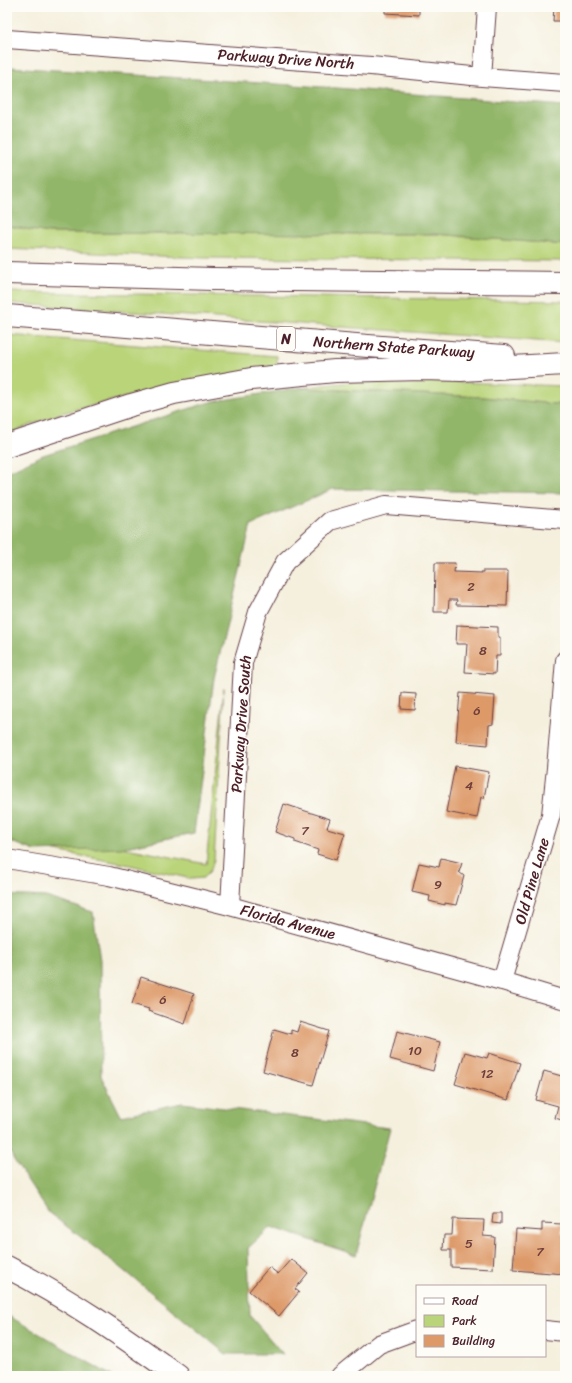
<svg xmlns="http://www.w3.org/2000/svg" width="572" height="1383" font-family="Sriracha,sans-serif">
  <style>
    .green { fill: #b9d479; stroke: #827a52 }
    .forest { fill: #92b669; stroke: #6e6a4a }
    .building { fill: #dd9968 }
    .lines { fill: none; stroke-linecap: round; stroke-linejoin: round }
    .minor-casing { stroke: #643e46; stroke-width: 20 }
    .secondary-casing { stroke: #643e46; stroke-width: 24 }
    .motorway-casing { stroke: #643e46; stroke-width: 24 }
    .minor { stroke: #fff; stroke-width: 18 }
    .secondary { stroke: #fff; stroke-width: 22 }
    .motorway { stroke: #fff; stroke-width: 22 }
    .labels { text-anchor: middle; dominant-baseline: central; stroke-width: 3; stroke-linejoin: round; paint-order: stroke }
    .number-label { font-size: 13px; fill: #6f3e3a }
    .shield { fill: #fdfcf7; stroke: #806168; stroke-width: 1 }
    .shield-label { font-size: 14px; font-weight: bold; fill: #4a1f2b }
    .street-label { font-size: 15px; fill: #4a1f2b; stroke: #fdfcf7 }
  </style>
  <rect width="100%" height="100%" fill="#fdfcf7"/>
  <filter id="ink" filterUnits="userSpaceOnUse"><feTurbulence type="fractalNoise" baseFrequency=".025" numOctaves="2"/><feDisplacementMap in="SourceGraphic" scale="8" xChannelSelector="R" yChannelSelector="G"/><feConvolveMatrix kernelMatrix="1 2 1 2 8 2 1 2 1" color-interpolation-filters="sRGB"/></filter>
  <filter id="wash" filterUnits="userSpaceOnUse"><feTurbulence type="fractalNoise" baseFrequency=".012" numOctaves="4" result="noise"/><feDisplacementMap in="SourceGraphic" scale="16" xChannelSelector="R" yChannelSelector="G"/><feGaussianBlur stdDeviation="0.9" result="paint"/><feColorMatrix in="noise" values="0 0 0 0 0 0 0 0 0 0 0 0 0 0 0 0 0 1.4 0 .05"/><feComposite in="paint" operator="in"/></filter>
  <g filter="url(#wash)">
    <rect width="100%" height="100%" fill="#f5f0de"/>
    <path class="green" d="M7 226 49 233 436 234 565 245V261L204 258 7 249Z
      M7 292 565 301V343L7 303Z
      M7 335 277 356V367L163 388 62 413 7 434Z
      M375 379 565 386V405L483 397 299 388Z
      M224 688 214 861 210 871 203 878 192 879 125 864 7 842V824L206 864Z"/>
    <path class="forest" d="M9 67 324 87 565 106V245L436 234 49 233 7 226V68Z
      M299 388 483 397 565 405V493L333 489 251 525 214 678 194 833 121 848 35 851 7 840V472L43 455 210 402Z
      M7 895 46 897 93 912 100 960 101 1076 121 1116 182 1103 390 1128 356 1255 271 1227 248 1248 250 1316 283 1354H226L119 1266 49 1213 14 1160 7 1145Z
      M7 1315 112 1376H7Z"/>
    <g id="blocks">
      <path class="building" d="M385 7H419V15L385 13Z
        M554 7H565V21H553Z
        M435 563H455L454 572 482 573V571H508L507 606 456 605 457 600H449L448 612H434Z
        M457 625 498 627V637H500V656H496L495 674 465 672 467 644H456Z
        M402 693 416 694 415 710 401 709Z
        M460 693 495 696 493 724 489 725 488 745 456 742Z
        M455 766 489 772 484 798 481 797 477 818 446 812Z
        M284 804 330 819 327 828 345 833 336 860 317 854 318 850 295 842V839L275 832Z
        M441 858 462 863 459 872 464 876 456 905 445 903V905L429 901 430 896 412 892 419 863 439 867Z
        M141 977 194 994 185 1024 148 1011 149 1009 132 1004Z
        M300 1022 329 1031 313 1085 263 1071 274 1029 291 1034V1030L297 1032Z
        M397 1031 440 1042 433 1071 390 1059Z
        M465 1052 487 1058 489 1053 520 1063 508 1100 455 1084Z
        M544 1071 565 1077V1121L555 1118 558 1106 536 1100Z
        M493 1213H501V1224L492 1223Z
        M453 1219 484 1220 483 1236 495 1237 493 1269 451 1267V1250H443L444 1235H452Z
        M542 1223 562 1224V1233H565V1274L513 1270 516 1229 542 1231Z
        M291 1259 308 1273 295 1289 299 1292 279 1316 249 1291 269 1267 278 1274Z"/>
    </g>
  </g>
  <g filter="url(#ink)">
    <use href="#blocks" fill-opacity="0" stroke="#643e46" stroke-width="1"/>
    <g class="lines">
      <defs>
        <path id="minor" d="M7 39 371 66 482 77 565 83
          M482 77 487 7
          M7 859 109 876 230 906 502 981 565 1000
          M230 906 243 663 258 612 285 562 330 521 386 505 565 520
          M502 981 551 815 556 768 565 660
          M545 1330 565 1332
          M340 1376 379 1344 417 1330"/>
        <path id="secondary" d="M7 1267C68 1298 123 1336 178 1376"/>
        <path id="motorway" d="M7 273 213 279 565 283
          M7 316 368 346 504 356
          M7 446 131 405 174 393 251 379 335 371 423 369 461 370 565 364"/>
      </defs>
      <use href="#minor" class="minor-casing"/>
      <use href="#secondary" class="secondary-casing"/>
      <use href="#motorway" class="motorway-casing"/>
      <use href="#minor" class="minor"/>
      <use href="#secondary" class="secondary"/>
      <use href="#motorway" class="motorway"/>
    </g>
  </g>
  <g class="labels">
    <g class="number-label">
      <text x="471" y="586">2</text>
      <text x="483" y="650">8</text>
      <text x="477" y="710">6</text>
      <text x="469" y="785">4</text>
      <text x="305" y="830">7</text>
      <text x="438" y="884">9</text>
      <text x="163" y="999">6</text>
      <text x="415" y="1050">10</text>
      <text x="295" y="1052">8</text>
      <text x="487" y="1073">12</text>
      <text x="469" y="1243">5</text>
      <text x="540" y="1251">7</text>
    </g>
    <rect class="shield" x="277" y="327" width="18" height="24" rx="3"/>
    <g class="shield-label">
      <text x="286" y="339">N</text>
    </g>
    <g class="street-label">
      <text transform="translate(286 59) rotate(4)">Parkway Drive North</text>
      <text transform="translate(394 347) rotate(4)">Northern State Parkway</text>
      <text transform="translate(241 724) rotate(-86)">Parkway Drive South</text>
      <text transform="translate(532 881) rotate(-74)">Old Pine Lane</text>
      <text transform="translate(288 922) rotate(15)">Florida Avenue</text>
    </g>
  </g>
  <rect width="572" height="1383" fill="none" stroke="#fdfcf7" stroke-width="24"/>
  <rect x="416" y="1285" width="130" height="72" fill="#fdfcf7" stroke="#b5a4a5"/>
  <rect x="424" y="1298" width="20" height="6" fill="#ffffff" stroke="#b5a4a5"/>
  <text x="452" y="1305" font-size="12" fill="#4a1f2b">Road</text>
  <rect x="424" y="1315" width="20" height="12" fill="#b9d479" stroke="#b5a4a5"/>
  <text x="452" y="1325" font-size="12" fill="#4a1f2b">Park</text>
  <rect x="424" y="1335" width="20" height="12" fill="#dd9968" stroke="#b5a4a5"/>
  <text x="452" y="1345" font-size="12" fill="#4a1f2b">Building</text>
</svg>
